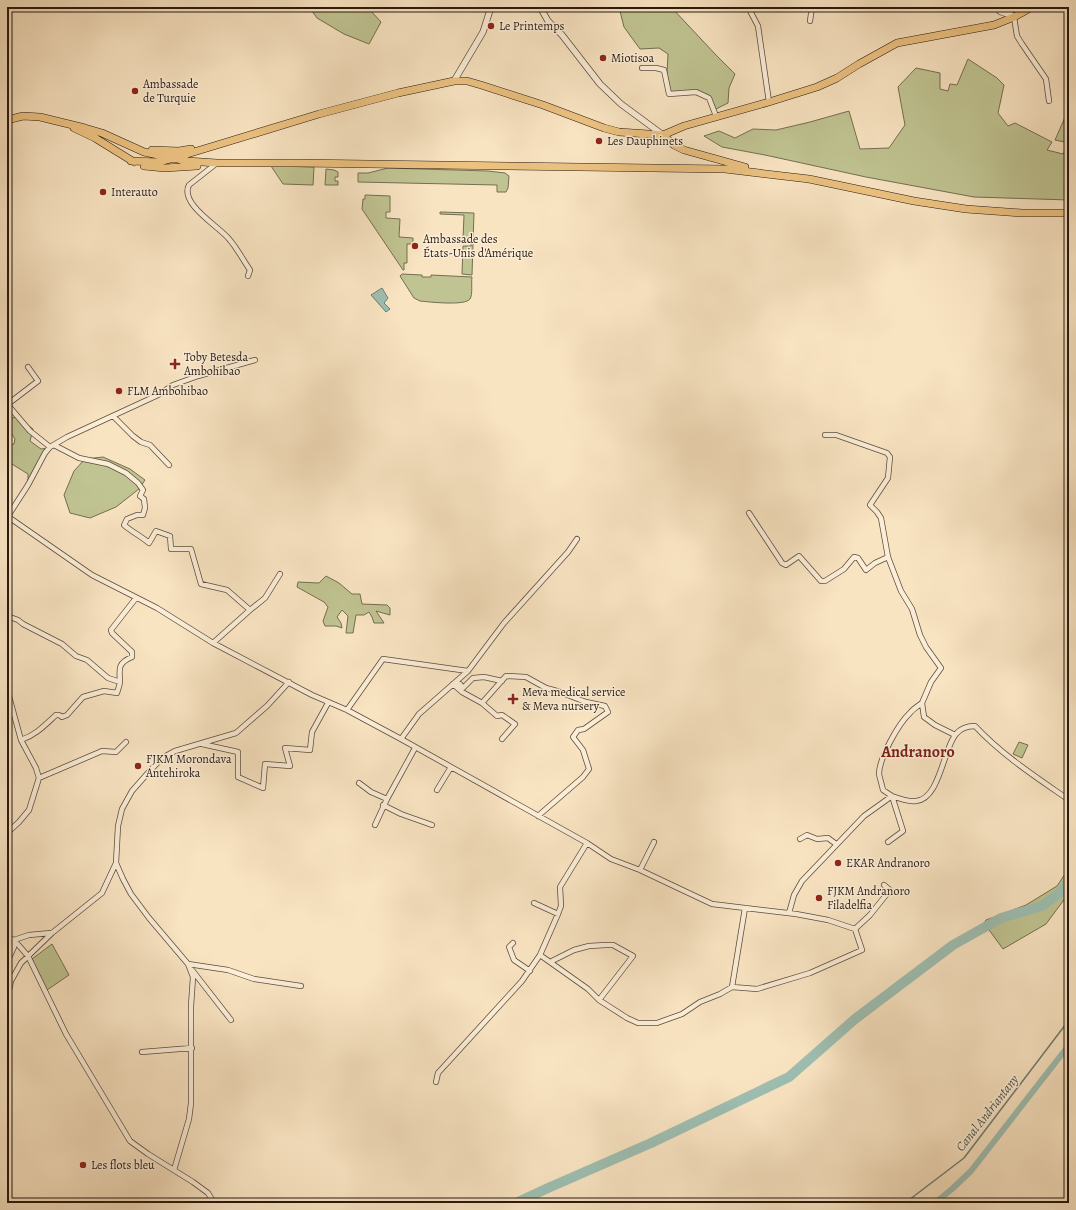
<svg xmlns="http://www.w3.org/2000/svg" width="1076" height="1210" font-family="Alegreya,serif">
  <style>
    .green { fill: #c0c492; stroke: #746e51 }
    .water { fill: #9ebfb2; stroke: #6e7d71 }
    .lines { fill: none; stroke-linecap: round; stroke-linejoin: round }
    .stream { stroke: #6e7d71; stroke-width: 1.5 }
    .canal { stroke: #9ebfb2; stroke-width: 6 }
    .river { stroke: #9ebfb2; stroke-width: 10 }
    .minor-casing { stroke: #5c4c3c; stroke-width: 6 }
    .tertiary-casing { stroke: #5c4c3c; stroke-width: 7 }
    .primary-casing { stroke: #271910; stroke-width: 8 }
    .minor { stroke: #fbedd7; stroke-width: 4.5 }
    .tertiary { stroke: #fbedd7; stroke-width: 5.5 }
    .primary { stroke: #ecc281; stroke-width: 7 }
    .poi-dot { fill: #8f2418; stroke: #fbedd7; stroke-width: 1.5 }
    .labels { text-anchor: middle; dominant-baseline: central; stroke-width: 3; stroke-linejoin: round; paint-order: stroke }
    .poi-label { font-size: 12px; fill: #271910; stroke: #fbedd7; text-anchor: start }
    .water-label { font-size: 13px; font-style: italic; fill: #515349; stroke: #fbedd7 }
    .district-label { font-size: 16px; font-weight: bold; fill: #7a1f14; stroke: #fbedd7 }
  </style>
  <rect width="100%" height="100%" fill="#f9e4c2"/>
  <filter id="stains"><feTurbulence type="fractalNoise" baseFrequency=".005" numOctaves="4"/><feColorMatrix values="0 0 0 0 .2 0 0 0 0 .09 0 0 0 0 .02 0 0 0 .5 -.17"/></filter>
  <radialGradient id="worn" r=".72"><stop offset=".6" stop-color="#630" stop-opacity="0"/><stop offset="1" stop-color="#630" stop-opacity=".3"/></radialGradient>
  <path class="green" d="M309 7H335L337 8 338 7C349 7 359 9 370 10L381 22 369 44 344 34 317 18Z
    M619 7H671L716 55 735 74 729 88 728 103 714 110 709 96 696 92 671 94 667 74 668 54 659 48 640 49 624 27Z
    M968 59 997 78 1004 85 998 113 1008 126 1015 123 1052 142 1047 150 1063 154 1068 145 1069 146V200L974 197 866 177 765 155 722 147 704 136 719 131 735 138 753 129 776 130 810 122 849 111 860 149 889 148 905 125 898 87 916 68 940 73V89L948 91 950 84 957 85Z
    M1066 115 1069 117V143L1055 140Z
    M271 166 314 167 313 185 283 184Z
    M388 168 488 171 505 173 509 176 508 188 506 192H497V185L358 182V173H368Z
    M326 169 334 170 338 172V177H335V181H338V185H325Z
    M365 195 390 196V212H386V218L400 219 399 237 413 238V244H407V263H404V270H403L362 209 363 199H365Z
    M440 212 474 213 473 242H471V239H463L464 215 440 214Z
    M471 244H473L472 275 462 274 463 246H471Z
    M402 274 422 275V277H431V275L472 277C471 283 473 294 470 299 465 306 430 302 420 301L414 298 400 276Z
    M17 417 33 429 30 441 41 449 49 448 28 485V474L7 461V445L14 444 15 439 10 431 7 432V419Z
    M103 457 130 469 145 480 139 489 116 507 90 518 70 513 64 495 74 471 85 459Z
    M326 576 339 583 352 594H360L362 604 387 605 390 608V615L376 611 384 623H374L372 617 369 612 364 615H356L353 633H346L348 616 342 610 337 617 341 623 342 628 336 626H325L323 621 328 607 324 602 297 587 298 582 319 583Z
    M1019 742 1028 745 1022 758 1013 754Z
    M1069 868V893L1046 924 1003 949 984 923 986 920 1026 905 1057 886Z
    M52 944 69 975 47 990 32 959Z"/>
  <path class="water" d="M382 288 388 298 384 303 390 309 386 312 371 295Z"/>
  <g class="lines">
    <path class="stream" d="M905 1203 964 1158 1069 1020"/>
    <path class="canal" d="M935 1203 952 1189 971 1171 1069 1045"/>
    <path class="river" d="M516 1203 548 1188 651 1143 789 1077 855 1019 953 945 1001 918 1042 906 1061 892 1069 881"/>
    <defs>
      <path id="minor" d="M748 7 758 26 769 102
        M995 7 1000 12 1012 16
        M1004 7 1014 17 1017 36 1022 44 1046 79 1049 101
        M1064 7 1069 11
        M810 21 812 7
        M642 68H656L664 70 669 94 696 92 709 98 716 116
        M217 163 189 185C179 204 220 227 229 239 237 248 243 260 250 270L248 276
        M7 404 30 431 50 447
        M8 404 38 381 28 367
        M113 416 133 436 141 442 150 445 169 465
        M825 435H836L887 453 890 457 888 478 870 505 877 512 881 518 888 557 901 591 912 609 920 635 926 647 941 668 931 682 922 703 924 717 935 725 955 735
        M54 445 79 458 108 464 126 473 138 483 143 490 140 496 144 499 145 508 143 515H137L127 519 124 525C132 532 141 536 149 543L156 531 170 536 171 549H191L201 584 227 590 250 610 265 598 280 574
        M749 513 782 563 786 565 799 556 821 581H825L844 569 854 557 858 558 866 570 875 563 888 557
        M7 516 92 575 157 608 213 643 312 695 347 710 401 739 587 843 611 859 640 870 712 904 796 914 828 920 855 929 870 915 890 890 884 885
        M8 516 28 485 45 453 50 447 67 437 158 395 173 385 198 376 255 360
        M7 616 18 620 23 624 62 644 76 656 87 660 108 678 120 682
        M213 643 250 610
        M453 684 462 692 482 703 497 716 502 715 515 724 502 739
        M453 684H460L463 688 473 678 484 677 502 681
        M7 689 21 740 36 768 39 778 29 810 19 822 7 833
        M482 703 506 676 526 677 546 688 557 691 586 702 605 706 608 712 584 729 578 730 573 737 583 750 589 769 583 777 538 816
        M347 710 383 659 468 671
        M401 739 419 714 468 671 504 623 568 552 577 539
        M21 740C36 735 45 725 56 715H59L62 717 67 715 83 697 104 691 117 693C118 689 120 685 120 681 119 668 118 663 132 657V652L112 633 111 630 136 598
        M202 744 238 752V777L263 788 265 764 290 766 285 748 310 750 312 732 328 703
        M39 778 102 751 116 752 126 742
        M359 783 371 792 387 799
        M437 790 451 767
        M383 805 401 814 432 825
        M375 825 387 799 415 748
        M800 839 807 835 817 839 828 838 836 844
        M888 842 903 831 892 796 883 790C882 785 880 779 879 774 879 759 898 724 910 713 913 709 918 706 922 703
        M116 863 123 879 131 894 149 918 188 964 193 977 191 1006V1103L189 1119 174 1170
        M640 870 654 842
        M534 903 558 914
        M789 913 794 895 802 881 864 816 892 796C900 799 908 802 916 801 940 799 943 749 956 734 961 728 967 726 975 726 1002 755 1036 777 1069 800
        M7 938 14 940 28 956 66 1034 130 1141 148 1154 193 1182 208 1193 214 1203
        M14 940 29 935 51 933
        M513 943 509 947 514 960 530 971
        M540 955 588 989 599 1000 627 1018 638 1023H657L682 1014 700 1002 720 994 732 987 757 989 810 973 862 950 855 929
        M7 962 14 947V940
        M550 962 574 950 589 946 606 945H613L633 956 599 1000
        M188 964 228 970 254 979 301 986
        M192 970 231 1020
        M732 987 745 908
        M7 999 11 981 21 963 52 933 102 893 116 863 118 826 122 809 132 791 147 774 162 758 175 751 236 733 267 706 289 682
        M142 1052 192 1048
        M436 1082 438 1073 522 981 540 955 558 914 561 906 560 887 587 843"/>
      <path id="tertiary" d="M540 7 548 21 562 35 600 84 621 104 663 135
        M454 81 483 32 491 7"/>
      <path id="primary" d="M7 120 23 116 40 117 85 128 102 133 144 152 187 161 217 163H299L725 169 809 179 914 201 966 209 1022 213H1069
        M74 128 95 138 134 162
        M663 135 674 145 684 150 745 167
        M152 150 179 151 191 149
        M131 161 158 162 174 158 319 114 398 93 454 81H467L481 85 543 105 604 128 619 132 663 135 684 126 769 102 817 87 837 78 859 64 897 43 994 25 1014 17 1032 7
        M144 166 165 168 197 166"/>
    </defs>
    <use href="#minor" class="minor-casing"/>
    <use href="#tertiary" class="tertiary-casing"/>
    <use href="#primary" class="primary-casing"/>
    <use href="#minor" class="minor"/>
    <use href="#tertiary" class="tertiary"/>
    <use href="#primary" class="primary"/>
  </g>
  <g class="poi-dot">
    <circle cx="491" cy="26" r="4"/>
    <circle cx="603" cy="58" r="4"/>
    <circle cx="135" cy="91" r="4"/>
    <circle cx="599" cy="141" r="4"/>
    <circle cx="103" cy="192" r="4"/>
    <circle cx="415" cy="246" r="4"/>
    <path d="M173 358h4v4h4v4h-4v4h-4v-4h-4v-4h4z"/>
    <circle cx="119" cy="391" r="4"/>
    <path d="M511 693h4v4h4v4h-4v4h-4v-4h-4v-4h4z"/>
    <circle cx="138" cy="766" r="4"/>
    <circle cx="838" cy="863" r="4"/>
    <circle cx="819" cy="898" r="4"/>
    <circle cx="83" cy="1165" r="4"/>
  </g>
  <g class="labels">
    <g class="poi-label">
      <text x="499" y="26">Le Printemps</text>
      <text x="611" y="58">Miotisoa</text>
      <text x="143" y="84">Ambassade<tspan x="143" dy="14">de Turquie</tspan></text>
      <text x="607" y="141">Les Dauphinets</text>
      <text x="111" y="192">Interauto</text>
      <text x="423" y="239">Ambassade des<tspan x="423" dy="14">États-Unis d'Amérique</tspan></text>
      <text x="184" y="357">Toby Betesda<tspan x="184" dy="14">Ambohibao</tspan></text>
      <text x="127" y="391">FLM Ambohibao</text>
      <text x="522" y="692">Meva medical service<tspan x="522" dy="14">&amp; Meva nursery</tspan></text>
      <text x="146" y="759">FJKM Morondava<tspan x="146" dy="14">Antehiroka</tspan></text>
      <text x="846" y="863">EKAR Andranoro</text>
      <text x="827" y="891">FJKM Andranoro<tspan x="827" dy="14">Filadelfia</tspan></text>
      <text x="91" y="1165">Les flots bleu</text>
    </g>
    <g class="water-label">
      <text transform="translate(987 1113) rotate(-52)">Canal Andriantany</text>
    </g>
    <g class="district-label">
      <text x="918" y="752">Andranoro</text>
    </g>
  </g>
  <rect width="1076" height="1210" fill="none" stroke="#f9e4c2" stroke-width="24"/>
  <rect x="8" y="8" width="1060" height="1194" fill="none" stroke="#271910" stroke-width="2"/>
  <rect x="12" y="12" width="1052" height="1186" fill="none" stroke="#271910"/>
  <rect width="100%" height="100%" filter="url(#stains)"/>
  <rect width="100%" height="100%" fill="url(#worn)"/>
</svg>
